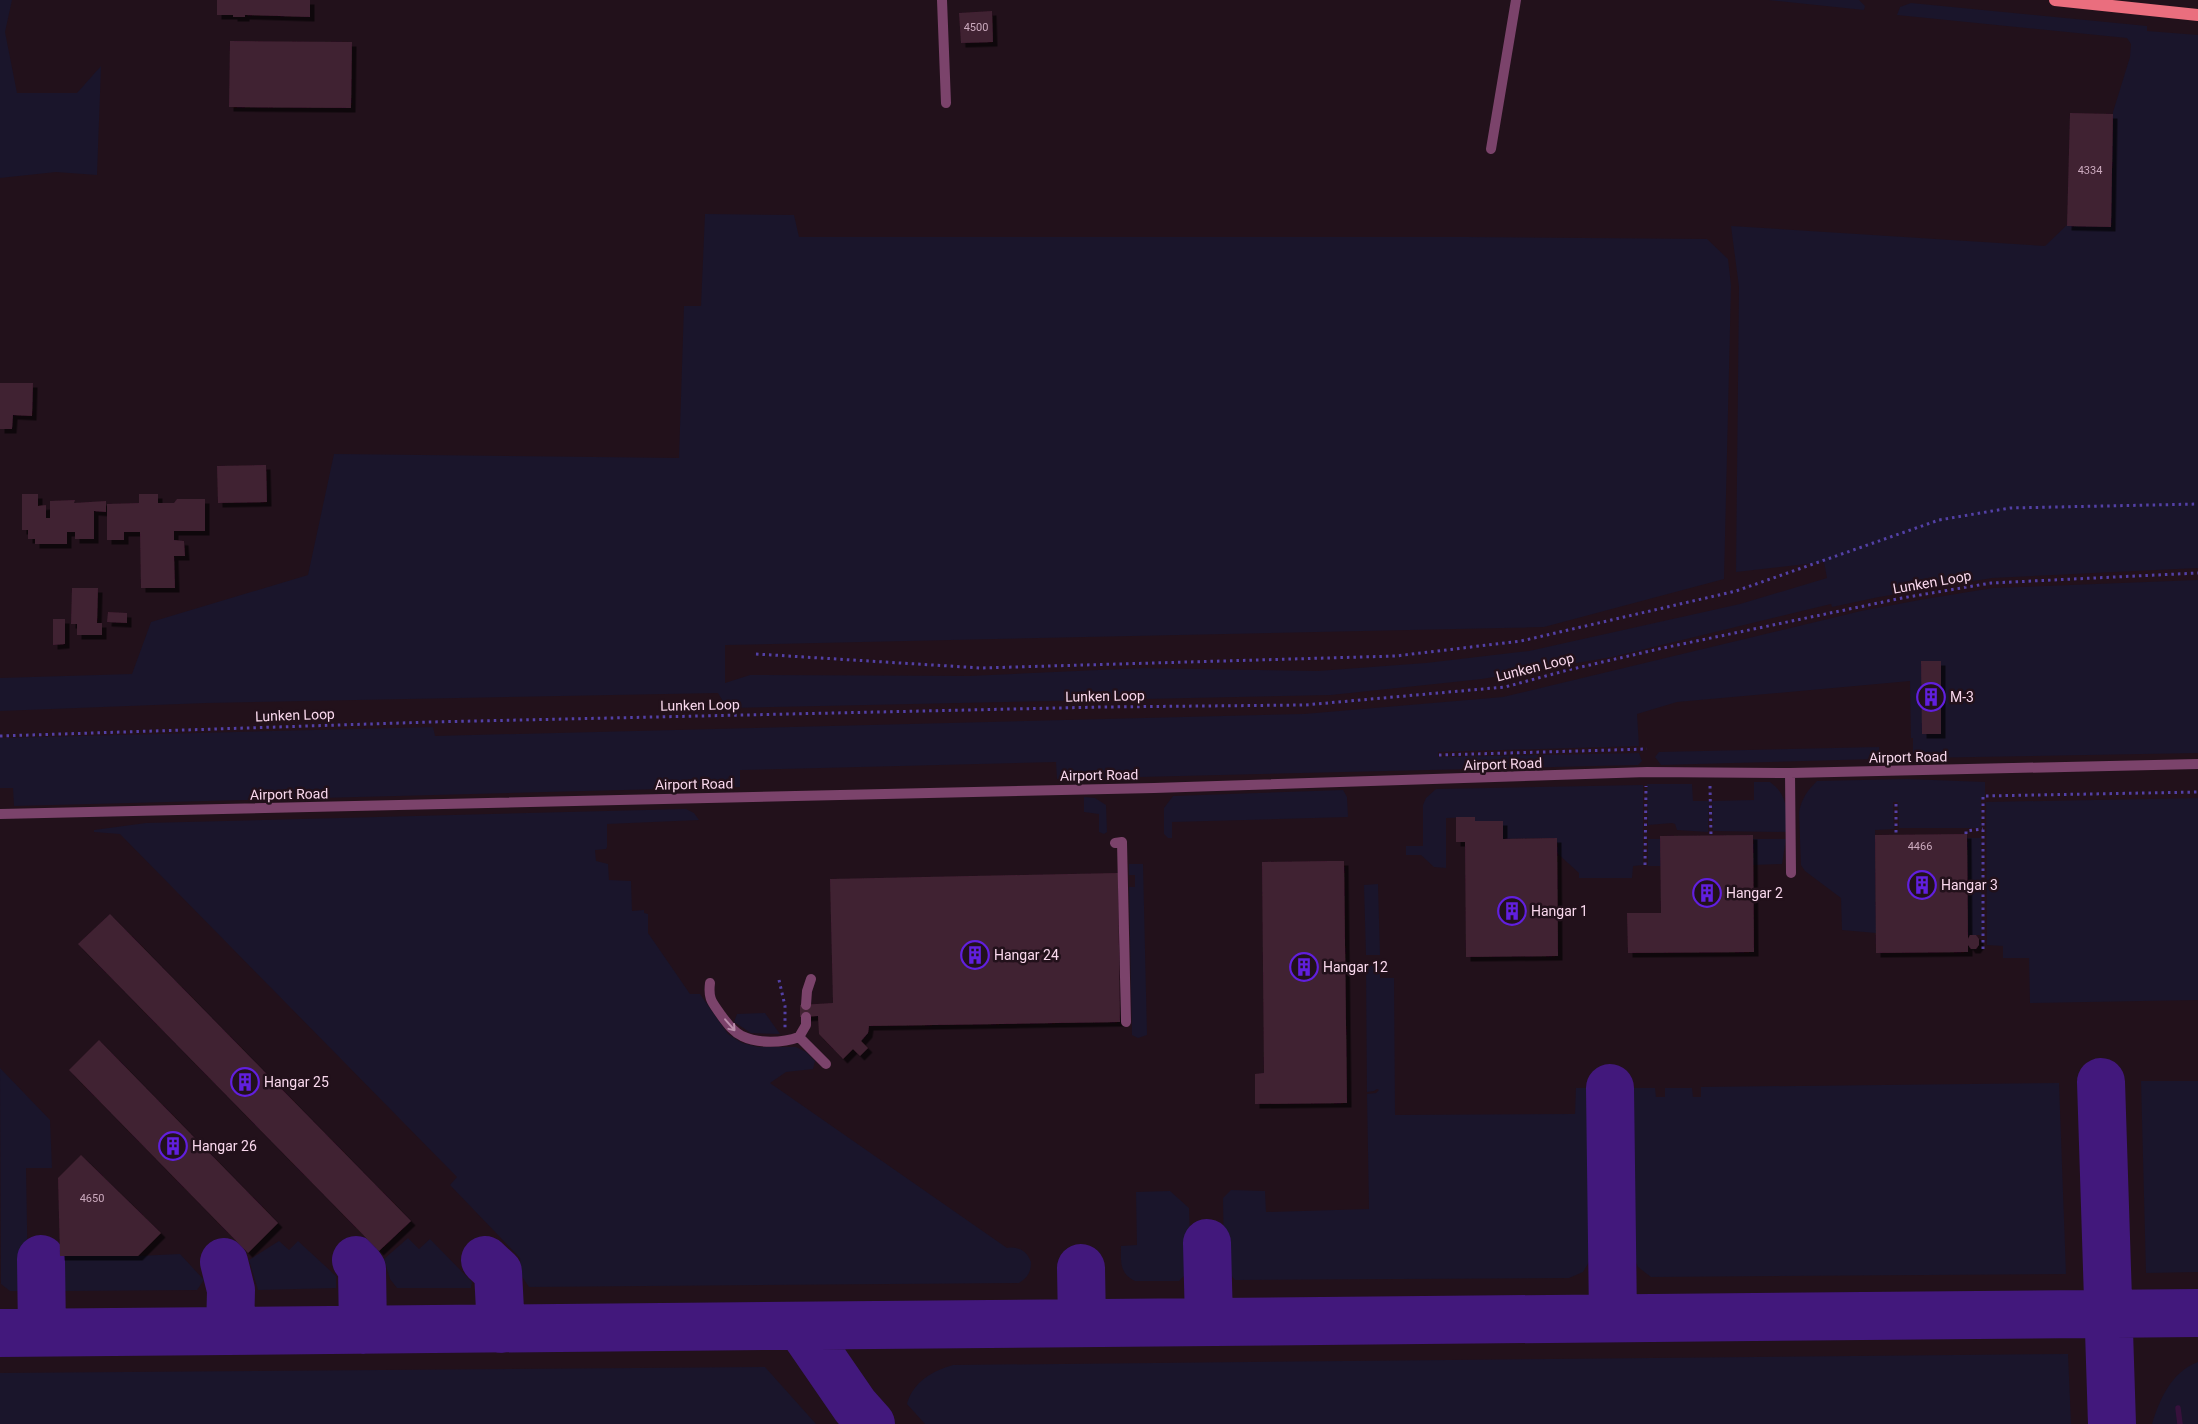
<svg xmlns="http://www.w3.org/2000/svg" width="2198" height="1424" font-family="Roboto,sans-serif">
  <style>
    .green { fill: #1a152b }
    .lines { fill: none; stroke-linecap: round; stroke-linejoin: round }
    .stream { stroke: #37113c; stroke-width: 5.5 }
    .taxiway { stroke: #42187c; stroke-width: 48 }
    .building { fill: #412032; filter: url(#shadow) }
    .path { stroke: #5340a6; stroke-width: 3; stroke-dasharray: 2.5 4; stroke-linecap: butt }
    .lane { stroke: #7b436b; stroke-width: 10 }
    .primary { stroke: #ea6e7e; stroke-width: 12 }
    .oneway { stroke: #ba8eac }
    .labels { text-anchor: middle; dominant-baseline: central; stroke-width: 5; stroke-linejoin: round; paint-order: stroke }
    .number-label { font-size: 11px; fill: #cbaabe }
    .street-label { font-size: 14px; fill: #f9d8ed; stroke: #22111b }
    .poi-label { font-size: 14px; fill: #f9d8ed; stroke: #22111b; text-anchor: start }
  </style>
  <defs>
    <filter id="shadow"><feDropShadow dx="4.5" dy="4.5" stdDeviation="0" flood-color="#0009"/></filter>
  </defs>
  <rect width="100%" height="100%" fill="#22111b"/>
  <path class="green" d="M0 0H12L5 32 17 93H77L101 66 97 175 56 172 0 178Z
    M1768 0H1859L1865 6 1864 10Z
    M1911 3 2147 26V31L2198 35V568L1992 578 1879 597 1832 607 1831 604 1612 657 1482 679 1331 695 727 708 718 693 206 703 0 711V678L132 674 151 622 308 575 334 454 679 458 684 306H701L705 214 794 215 799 237H1465L1707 239 1728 259 1731 285 1724 579 1544 627 725 645V683L750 675 970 676 1143 668 1318 671 1426 663 1529 651 1740 604 1827 578 1824 562 1736 572 1739 287 1731 226 2045 246 2067 225 2110 226 2113 112 2130 57 2131 44 2127 38 1897 15 1900 7Z
    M2198 580V753L1917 758 1913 753V738H1911L1910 681 1677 702 1637 714 1639 746 1438 752V757L1639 753 1642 761 1638 765 1057 779 1056 762 740 770V787L14 806 13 788H0V738L433 727 435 736 1304 714 1503 697 1861 611 1925 599 1993 588Z
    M1879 747 1880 755 1875 759 1661 765 1655 757 1659 752Z
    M1907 779 1985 782V797L1981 800V828H1899L1898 802H1893L1894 829 1875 830 1876 933 1842 930 1841 898 1805 871 1801 865 1799 812C1802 798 1807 791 1817 781Z
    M1754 782H1770C1788 795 1787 811 1788 832L1713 831 1712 801 1754 800Z
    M1647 784H1692L1693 801H1709L1708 832 1677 830 1675 824 1672 823 1648 825Z
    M1643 785V865L1633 866 1632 878H1579V873L1557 853V838L1503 839 1502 821H1475L1474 817 1446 818V868L1434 867 1421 855H1406V846H1423V805L1426 798 1436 789Z
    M1343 790 1347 797 1348 817 1172 822V838H1168L1164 834V808L1173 796Z
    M1084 797 1095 798 1106 805 1107 832 1104 834 1099 832V814L1084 812Z
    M2198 798V1000L2030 1003 2029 958H2003V946L1987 945 1986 802Z
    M686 809 694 813 699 820 607 824V847L606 849 595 850 596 861 608 864 609 880 631 881 632 911 644 910V913L648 914V933L690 994H700L728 1034 742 1043 758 1047H796L806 1052 815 1061 813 1069 786 1072 770 1083 1007 1248C1019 1246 1027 1251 1031 1262 1031 1272 1028 1277 1019 1283L529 1287 521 1275 520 1258 450 1185 457 1177 120 834 94 832V830L146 823Z
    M1967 838H1981L1982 935H1968Z
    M1648 839H1660L1661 866H1648Z
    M1753 839H1786L1782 864 1753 865Z
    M1129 864H1143L1147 1035 1138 1038 1132 1035 1129 887H1135V875H1129Z
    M1378 884 1380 955H1366L1364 885Z
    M1366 965H1380V978H1394L1395 1115 1575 1114 1576 1088H1590L1593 1255 1583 1272 1569 1278 1235 1280 1224 1268 1223 1198 1231 1190 1265 1191 1266 1212 1369 1209 1367 1094 1376 1093 1379 1090 1377 1089 1374 1091 1367 1092Z
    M765 1013 780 1034 751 1033 734 1022 737 1014Z
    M0 1068 50 1120 52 1168H26L28 1283 20 1291H10L1 1284Z
    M2141 1081H2198V1272L2146 1273Z
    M2059 1083 2066 1274 1651 1277 1638 1267 1632 1253 1629 1088H1655L1656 1097H1665V1088H1692L1693 1097H1701V1087Z
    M1170 1191 1189 1208 1191 1269 1179 1281H1135C1119 1273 1121 1262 1121 1246L1137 1245 1136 1192Z
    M408 1238 419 1249 430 1239 472 1282 471 1288H397L390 1279 384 1259Z
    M279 1241 289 1250 298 1241 336 1276V1288L258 1290 249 1260Z
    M180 1254 204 1280 197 1290 61 1291V1289L55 1287 53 1283 52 1255 138 1256Z
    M2068 1354 2071 1424H925L907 1404C913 1382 932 1371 953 1365Z
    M2198 1362V1424H2152C2160 1399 2171 1372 2198 1362Z
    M765 1367 816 1424H0V1373Z"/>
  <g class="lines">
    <path class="stream" d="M2178 1408 2180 1424"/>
    <path class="taxiway" d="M2101 1082 2112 1424
      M1610 1088 1613 1318
      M1207 1243 1209 1322
      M41 1259 42 1332
      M356 1260 362 1269 363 1330
      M485 1260 498 1272 501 1329
      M224 1262 231 1290 230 1331
      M1081 1268 1082 1323
      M800 1326 855 1406 871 1424
      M0 1333 2198 1313"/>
  </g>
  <path class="building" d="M217 0H310V17L245 15V17H233V15H217Z
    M992 11 993 42 961 43 959 13Z
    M230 41 352 42 351 108 229 107Z
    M2070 113 2113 114 2111 227 2067 226Z
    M0 383H33L32 416 13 415 12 429H0Z
    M266 465 267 502 218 503 217 466Z
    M22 494H38V506L46 505V518H50V501L75 500 74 503 106 501V512L94 511V539H75V532H67V544H35V539H28V530H22Z
    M139 494H158V503H174L177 499H205V531H174V540L184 541 185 556H174L175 588H141L140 532H124V540H107V504L139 503Z
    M72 588H98L97 623H102V635H77V624H71Z
    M108 612 127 613V623L107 622Z
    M53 619H65V644L53 645Z
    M1921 661H1941V734H1922Z
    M1456 817H1475V821H1503V839L1557 838 1558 956 1466 957 1465 842H1456Z
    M1967 834 1968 939 1970 935H1976L1979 939V945L1976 949H1971L1968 945V952L1876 953 1875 835Z
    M1753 835 1754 952 1628 953 1627 913H1661L1660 836Z
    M1329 861H1344L1347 1103 1255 1104V1074L1264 1073 1262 862Z
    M1118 873 1120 1022 869 1026 868 1033 861 1041 868 1048 860 1056 853 1049 843 1059 819 1034 818 1016 800 1017V1005L833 1003 830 879Z
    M110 914 411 1221 379 1251 78 944Z
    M99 1040 278 1223 248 1253 69 1070Z
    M81 1155 161 1233 138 1256H60L58 1178Z"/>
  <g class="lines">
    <path class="path" d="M756 654 981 668 1396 656 1521 641 1736 591 1939 520 2010 508 2198 504
      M0 736 431 722 1102 707 1305 705 1505 687 1568 670 1663 648 1902 598 1991 583 2198 573
      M1439 755 1647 749
      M1710 786 1711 836
      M1896 804V835
      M1966 834V831L1983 829
      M1645 865 1646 786
      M1983 949V796L2198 792
      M779 980 785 1006V1028"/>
    <path class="lane" d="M942 0 946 103
      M1491 149 1516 0
      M1790 773 1791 873
      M0 814 1154 788 1647 772 1790 773 2198 764
      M1115 843 1122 842 1126 1022
      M710 983C708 999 712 1002 721 1015 727 1023 733 1032 742 1036 758 1044 783 1043 799 1037L806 1025V1017
      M806 1005 807 991 811 979
      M799 1037 826 1064"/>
    <path class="primary" d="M2055 0 2198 15"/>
  </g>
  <defs><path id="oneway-shaft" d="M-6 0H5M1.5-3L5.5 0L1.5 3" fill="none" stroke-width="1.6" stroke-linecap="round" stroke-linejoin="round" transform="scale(1.25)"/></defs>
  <use class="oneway" href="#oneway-shaft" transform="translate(730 1025) rotate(49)"/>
  <defs>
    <symbol id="building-ring" viewBox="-11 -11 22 22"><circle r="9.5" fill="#22111b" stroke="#611fde" stroke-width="1.5"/><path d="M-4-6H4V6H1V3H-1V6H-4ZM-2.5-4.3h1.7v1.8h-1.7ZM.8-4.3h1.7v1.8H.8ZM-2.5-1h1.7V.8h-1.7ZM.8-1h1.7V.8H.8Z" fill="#611fde"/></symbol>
  </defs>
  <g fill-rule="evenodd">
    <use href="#building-ring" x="1915" y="681" width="32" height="32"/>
    <use href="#building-ring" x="1906" y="869" width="32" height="32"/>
    <use href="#building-ring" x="1691" y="877" width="32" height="32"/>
    <use href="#building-ring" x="1496" y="895" width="32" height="32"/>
    <use href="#building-ring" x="959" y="939" width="32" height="32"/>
    <use href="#building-ring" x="1288" y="951" width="32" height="32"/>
    <use href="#building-ring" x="229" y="1066" width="32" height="32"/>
    <use href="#building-ring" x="157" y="1130" width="32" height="32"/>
  </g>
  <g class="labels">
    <g class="number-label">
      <text x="976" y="27">4500</text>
      <text x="2090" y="170">4334</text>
      <text x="1920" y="846">4466</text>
      <text x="92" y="1198">4650</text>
    </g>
    <g class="street-label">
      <text transform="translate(1932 582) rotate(-10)">Lunken Loop</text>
      <text transform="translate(1535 667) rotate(-14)">Lunken Loop</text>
      <text transform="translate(1105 696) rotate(-1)">Lunken Loop</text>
      <text transform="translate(700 705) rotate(-1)">Lunken Loop</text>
      <text transform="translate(295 715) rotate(-2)">Lunken Loop</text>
      <text transform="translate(1908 757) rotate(-1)">Airport Road</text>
      <text transform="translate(1503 764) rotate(-2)">Airport Road</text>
      <text transform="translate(1099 775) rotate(-1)">Airport Road</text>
      <text transform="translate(694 784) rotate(-1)">Airport Road</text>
      <text transform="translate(289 794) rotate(-1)">Airport Road</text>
    </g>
    <g class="poi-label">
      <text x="1950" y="697">M-3</text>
      <text x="1941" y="885">Hangar 3</text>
      <text x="1726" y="893">Hangar 2</text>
      <text x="1531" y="911">Hangar 1</text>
      <text x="994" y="955">Hangar 24</text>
      <text x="1323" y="967">Hangar 12</text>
      <text x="264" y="1082">Hangar 25</text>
      <text x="192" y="1146">Hangar 26</text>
    </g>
  </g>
</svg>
